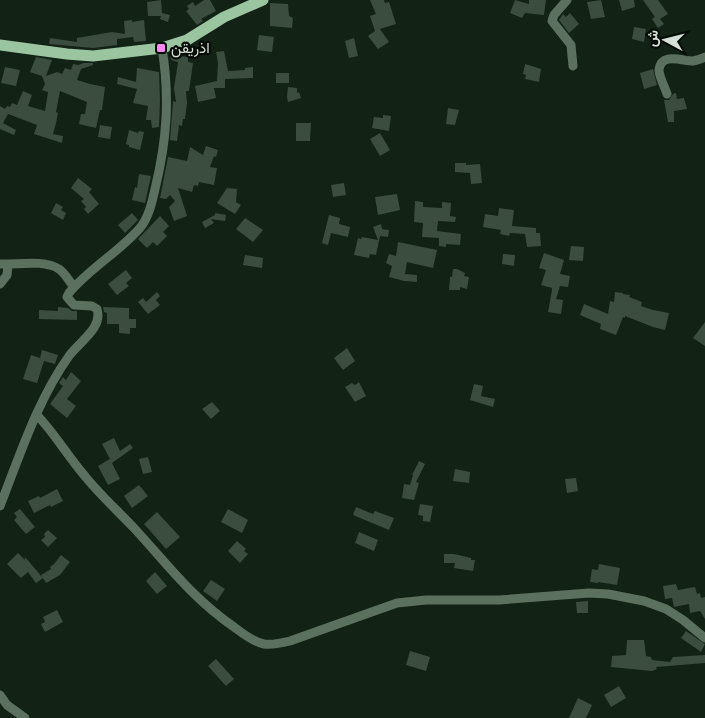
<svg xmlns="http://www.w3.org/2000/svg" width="705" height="718" font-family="'Roboto Condensed',Vazirmatn,sans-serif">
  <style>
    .building { fill: #3b4d3e }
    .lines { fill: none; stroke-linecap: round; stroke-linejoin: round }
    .minor { stroke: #5c705f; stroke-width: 9 }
    .major { stroke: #9bc4a1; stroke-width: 11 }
    .poi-dot { fill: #f589ef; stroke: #040a05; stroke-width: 2 }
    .labels { text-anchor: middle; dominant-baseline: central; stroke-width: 4.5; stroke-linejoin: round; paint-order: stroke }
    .poi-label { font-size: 15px; fill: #d5e0d6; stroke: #040a05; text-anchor: start }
  </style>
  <rect width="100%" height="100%" fill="#122215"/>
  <path class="building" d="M161 0 162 13 170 15 168 22 160 19 161 16H148L147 2Z
    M204 0H210L216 11 201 19 203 21 197 25 186 11 189 9 187 6 193 2 195 6Z
    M370 0H384L385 3 389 2 396 24 380 29 389 42 378 49 368 36 375 31 370 16 376 14Z
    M515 0 529 4V0H546L544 15 525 13 522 18 510 13Z
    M601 0 605 17 591 19 587 2Z
    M619 0H634L635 7 622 11Z
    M643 0H658L668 14 660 19 664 24 658 28 652 19 655 17Z
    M270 3 288 4 289 16 293 18 292 28 270 26Z
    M570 13 579 24 569 33 559 20 563 14 566 17Z
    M132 20V22L144 20 146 41 134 42 133 37 117 39V45L93 48 49 44 50 38 77 42V38L112 32 125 34 124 21Z
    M634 27 646 29 644 42 632 39Z
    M259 35 274 37 272 52 257 50Z
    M354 38 358 56 349 58 345 41Z
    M224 51 228 71 245 70V68L253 67V78L225 79V88H214L216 98 198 102 195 86 217 81 218 63 216 52Z
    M170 55 188 57V62L193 63 189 91H186L187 103 185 119H183L182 126 179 125 177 141 170 140 173 101 176 102 174 88 178 62 171 60Z
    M36 57 52 60 46 76 57 72 62 74 65 68 71 70 73 64 78 65 84 63H93V65L81 69 77 80 90 84 105 87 102 110H100L96 128 79 124 81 114H85L87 102 60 91 56 112 58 113 56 123 53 134 63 136 62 143 34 134 37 125 8 114 3 123 16 130 14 135 0 129V106L5 109 7 106 10 107 12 103 17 105 23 91 32 95 28 106 45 111 48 92 42 90 45 84 42 76 30 72Z
    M525 64 541 69 539 82 525 79 526 75 523 74Z
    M5 67 20 70 16 86 1 83Z
    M137 68 159 72 160 101 159 127 152 128 151 120H146L148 106 133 103 137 89 117 84 118 77 136 82Z
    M653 69 657 85 644 89 640 73Z
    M276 73H289V83H276Z
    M288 87 297 88V93L299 92 301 98 288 102 287 97Z
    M676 93 677 99 684 98 687 109 674 111V122H668L664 100H669L673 94Z
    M448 108 459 110 455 125 446 124Z
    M383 115 391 116 389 131 372 128 374 117 383 118Z
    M296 123H311L310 141H296Z
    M100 125 112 127 110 139 98 137Z
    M129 130 138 133 139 131 144 132 140 150 129 147V145L126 144Z
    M380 133 390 150 380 156 370 139Z
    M206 146 218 150 216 157 214 156 210 167 217 168 214 185 199 182 198 186 194 185 192 192 178 188 187 216 174 221 169 207 175 201 170 195 166 199 160 198 168 157 187 161 190 147 203 155Z
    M455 163H466V165L480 164 482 183 471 184 470 173 455 172Z
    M139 174 151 176 145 203 132 200 135 187 137 188Z
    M78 178 92 189 89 192 99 204 88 214 84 209 86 207 81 201 84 199 71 188Z
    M344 183 346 195 333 197 331 185Z
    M227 188 237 189 236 202 241 205 235 214 217 203Z
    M397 194 400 210 378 215 375 197Z
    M415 201 423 202V207L442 208V202L451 203 450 216 456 217 455 222 438 221 437 231 461 234 460 245 446 244V247L439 246V238L422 237 423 223 414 222Z
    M56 203 63 207 61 210 66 213 63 220 51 213Z
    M499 208 514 210 512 226 536 228V233H540L541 246 527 247 525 234 510 233 509 236 500 234 501 230 483 227 485 214 498 216Z
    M132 213 138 220 125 233 118 225Z
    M215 213 226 215 225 221 211 219 214 223 205 228 202 222 215 215Z
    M329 215 340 218 339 224 350 227 348 237 331 233 328 245 322 243Z
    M160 216 169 226 163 232 167 236 157 246 153 242 147 248 138 239Z
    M245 218 263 230 253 242 236 229Z
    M381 224 382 229 389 230 388 237 380 236 376 255 370 254 369 258 354 255 358 238 361 239 362 237 378 240 373 227Z
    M398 242 437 250 433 268 407 262 405 274 417 275V282L404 281 389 277 392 266 386 263 389 254 396 256Z
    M571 246 584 247 583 261 569 260Z
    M544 253 564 260 560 274 570 276 568 287 560 286 556 299 563 300 561 314 548 312 552 290V288L541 285 546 270 539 268Z
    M503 254 515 255 514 266 502 264Z
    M245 255 263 258 262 268 243 265Z
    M453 269H457L465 273 464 276 469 277 467 289 460 287V290H449L450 277H452Z
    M126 270 132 278 126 283 129 286 117 295 108 284Z
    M157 292 160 296 156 300 160 305 148 314 138 302 143 298 146 302Z
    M615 292 623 293V294L630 295 629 297 642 302 641 306 653 310 669 313 665 330 653 327 625 316V318L623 317 616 335 600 329 601 324 580 315 584 304 608 314 610 301 614 302Z
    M58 307 68 308 72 311H77V320L39 319V310L58 311Z
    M103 307 129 308V319H136V328H130V334L119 333V324H107V313L104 312Z
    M705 322V346L693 338Z
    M347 348 355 361 343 370 334 358Z
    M42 350 58 355 55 364 44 361 37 383 23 379 31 355 40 358Z
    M71 372 81 381 67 399 76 406 67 418 50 404 63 386 59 383 63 377 66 380Z
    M359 382 366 396 355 402 345 387 352 383 355 385Z
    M474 384 483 386 481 396 495 399 493 407 470 400Z
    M212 402 220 411 211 419 202 409Z
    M114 438 120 451 130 444 133 448 112 463 120 479 108 485 98 466 110 459 102 444Z
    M148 457 152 472 143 474 139 459Z
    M419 461 425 464 416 482 419 483 414 500 402 498 404 484 410 485 413 475H412Z
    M455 469 470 472 469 483 453 481Z
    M576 478 578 491 567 493 565 479Z
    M139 485 148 496 132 508 124 496Z
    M57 489 63 501 51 507 50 505 34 513 28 501 39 496 40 498Z
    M420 504 433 506 430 522 423 521V516L418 515Z
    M356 507 373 514 375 511 394 518 389 530 353 515Z
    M20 509 35 527 26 534 14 520 17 517 14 513Z
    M228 509 248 520 242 533 221 522Z
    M157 512 180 537 166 549 144 524Z
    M48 530 57 538 48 547 41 540 45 537 44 534Z
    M359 532 378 540 374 551 355 543Z
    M237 541 246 549 244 551 248 554 240 563 228 551Z
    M18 553 25 560V557L43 578 36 583 28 572 21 578 7 564Z
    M444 554H454L471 558V560H475L473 571 454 568 455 563H444Z
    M61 555 70 562 60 575 46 583 41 575 51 569 50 567 54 564Z
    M599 564 620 568 617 585 598 582V583L590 582 592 569 598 570Z
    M155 572 167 586 157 594 146 581Z
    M211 580 225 589 217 601 203 591Z
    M676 584 678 590 695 587 697 594 700 593 701 598 705 597V619L700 611 690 613 689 604 674 607 672 598 665 599 663 586Z
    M588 601V613H577L576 602Z
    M57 610 63 622 45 632 41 624 45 622 43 617Z
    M686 631 705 644 701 652 681 638Z
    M627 640H644L646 656 651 657 652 660 670 662 673 657 705 655V663L656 667 657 669 652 671 611 667 612 656 626 655Z
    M410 651 430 657 426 671 406 665Z
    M216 659 234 679 226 686 208 666Z
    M619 686 626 698 611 707 604 695Z
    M578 698 592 705 586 718H569Z"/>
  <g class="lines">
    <path class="minor" d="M567 0 554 15 552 21 571 45 573 66
      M667 94C665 87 659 77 659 70 661 52 682 61 693 61 698 60 701 59 705 57
      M0 264C17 265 43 259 59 269 65 273 69 281 74 287
      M0 284 7 275 8 265
      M37 415C55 434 67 455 84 475 99 494 117 510 134 528 168 565 192 598 234 627 242 633 253 642 264 644 272 645 282 643 290 641L397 603 426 600H499L589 593 608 594 644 601 666 609 683 620 705 638
      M0 506C20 455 37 401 69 356 80 341 103 328 97 309L92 306 74 305 67 297 69 293C90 268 119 252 140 228 149 217 152 202 155 189 167 140 170 97 162 48
      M0 695 7 705 25 718"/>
    <path class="major" d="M0 45 67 54 93 56 162 48 187 40 224 17 263 0"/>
  </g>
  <rect class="poi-dot" x="156" y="43" width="10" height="10" rx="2.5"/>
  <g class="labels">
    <g class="poi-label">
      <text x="171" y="48">اذريقن</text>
    </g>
  </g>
  <g transform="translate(665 40) rotate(277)" stroke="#040a05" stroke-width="4" paint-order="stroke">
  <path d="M0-4L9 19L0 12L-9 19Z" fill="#d5e0d6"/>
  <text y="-8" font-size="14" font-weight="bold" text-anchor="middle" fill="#d5e0d6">ش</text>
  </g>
</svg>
